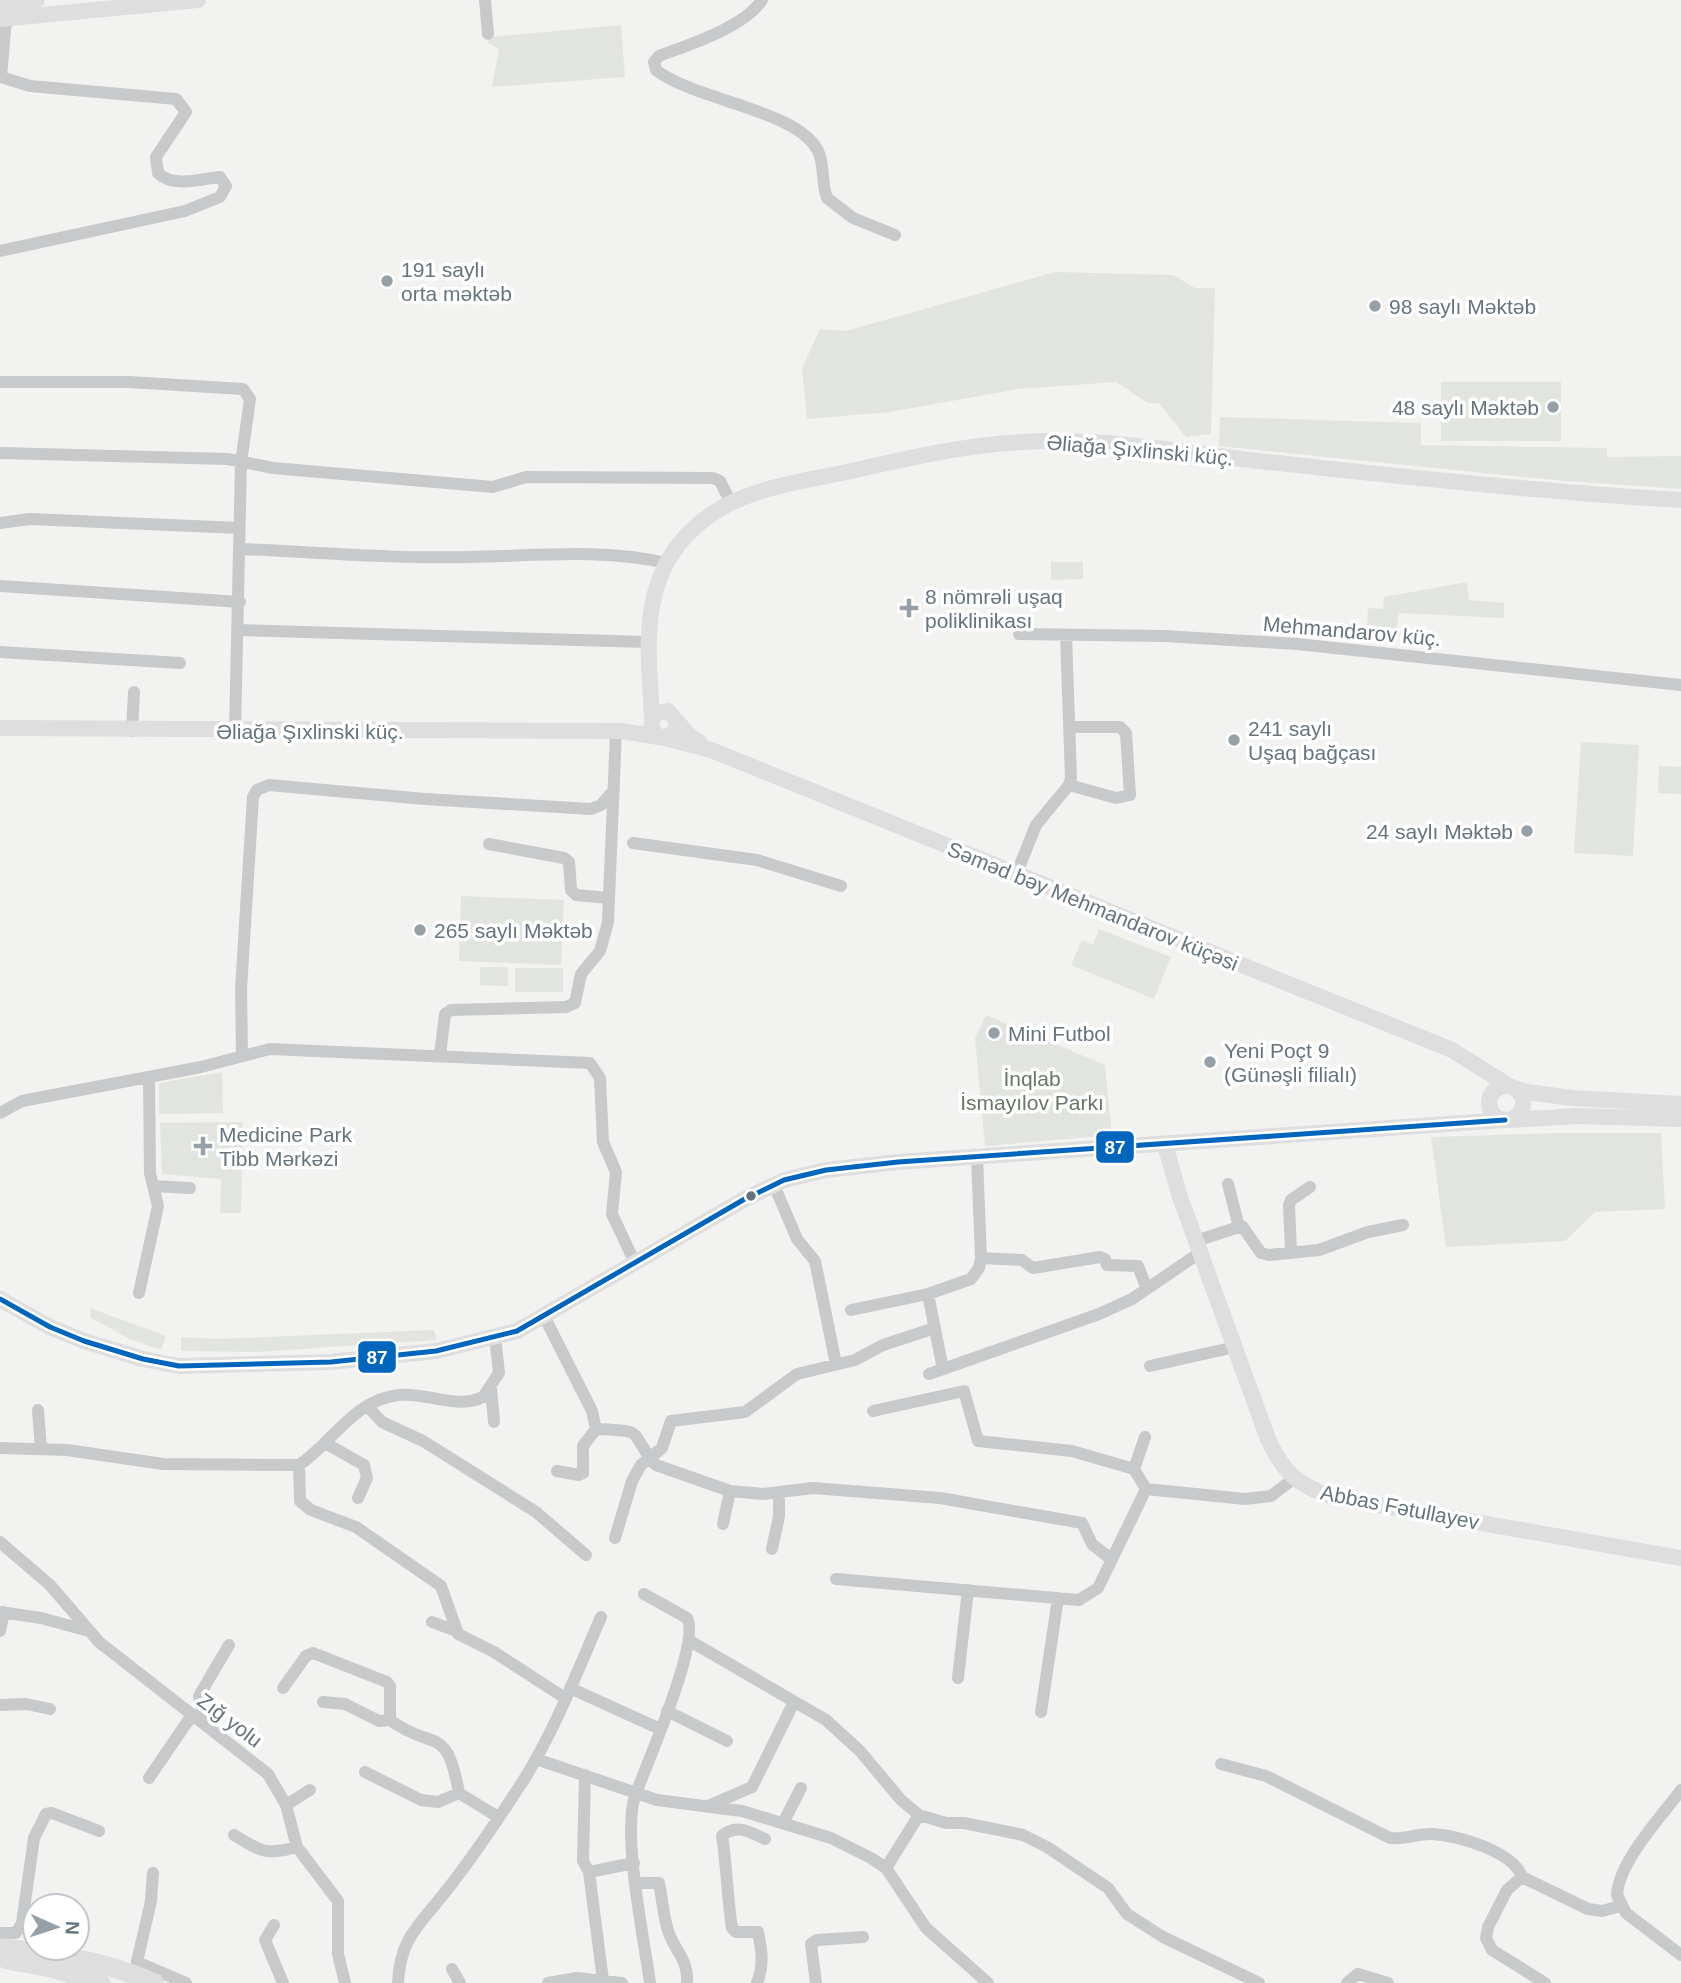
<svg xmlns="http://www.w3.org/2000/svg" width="1681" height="1983" font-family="Arial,sans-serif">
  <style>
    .green { fill: #e2e5df }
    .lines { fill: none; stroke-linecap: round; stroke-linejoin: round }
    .minor { stroke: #c8c9ca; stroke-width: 12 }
    .major { stroke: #dedede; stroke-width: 16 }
    .highway { stroke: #dedede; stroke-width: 19 }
    .bus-1-casing { stroke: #fff; stroke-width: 10 }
    .bus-1 { stroke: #0065bd; stroke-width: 5 }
    .poi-dot { fill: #96a0a6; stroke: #fff; stroke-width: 2.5 }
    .bus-dot { fill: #65747e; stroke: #fff; stroke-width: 2.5 }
    .labels { text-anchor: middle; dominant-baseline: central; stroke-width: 7; stroke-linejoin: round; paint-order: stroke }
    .poi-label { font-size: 21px; fill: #65747e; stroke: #fff; text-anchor: start }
    .street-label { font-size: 21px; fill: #65747e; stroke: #fff }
    .park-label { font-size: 21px; fill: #687663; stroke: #fff }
    .line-badge { stroke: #fff; stroke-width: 2.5 }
    .badge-label { font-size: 19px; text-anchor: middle; font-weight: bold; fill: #fff }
  </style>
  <rect width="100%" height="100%" fill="#f2f2f1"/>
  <path class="green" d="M621 25 625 77 492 87 499 49 487 42 492 37Z
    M1055 272 1173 275 1195 288H1215L1211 434 1186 437 1159 403H1148L1116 382 1018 389 890 412 807 419 802 368 820 329 846 331Z
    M1441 382H1561V441H1441Z
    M1220 417 1421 423V445L1607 448V457L1681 456V489L1554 480 1219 446Z
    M1051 562H1083V579L1051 580Z
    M1467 582 1469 600 1504 603V618L1399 613 1397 629 1367 626 1368 608 1383 609 1384 597Z
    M1581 742 1639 745 1633 856 1574 853Z
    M1659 766 1681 767V794L1658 793Z
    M461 896 564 900 561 965 459 961Z
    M1099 929 1171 957 1154 999 1071 965 1082 940 1093 945Z
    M480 967H508V986L480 985Z
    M515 968H563V992H515Z
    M986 1015 1105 1065 1112 1135 985 1146 975 1038Z
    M222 1072 223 1113 159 1114V1083Z
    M243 1122 241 1213H220L221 1179 162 1174 160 1123Z
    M1555 1133H1661L1665 1209 1595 1212 1565 1241 1446 1247 1431 1137Z
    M90 1308 166 1336 161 1350 130 1339 91 1318Z
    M434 1330 437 1340 256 1352 181 1351V1337L217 1339Z"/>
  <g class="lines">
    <path class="minor" d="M485 0 488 34
      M762 0C745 27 688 45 659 56L654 62 656 70C696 101 798 110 818 151 825 165 821 183 827 198L853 218 895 235
      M0 251 185 211 220 197 226 186 220 177C200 179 173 188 158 173L156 157 186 112 176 99 30 86 1 77 6 19
      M0 382H129L243 389 250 399 241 463 235 731
      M0 453 228 459 273 468 493 487 526 477 713 478 720 481 730 501
      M0 523 30 519 239 528
      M240 549C316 552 393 559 469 557 534 556 603 548 666 563
      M0 586 240 602
      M237 630 647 642
      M1019 634 1164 636 1297 644 1681 685
      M0 652 180 663
      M132 731 134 692
      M1069 785 1116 798 1130 795 1126 733 1120 727H1069
      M633 843 757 860 841 886
      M489 844 564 858 569 862 571 890 576 895 609 898
      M1016 875 1036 825 1069 785 1071 778 1066 635
      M242 1055 241 989 253 797 257 790 269 785 425 799 591 809 601 805 614 790
      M440 1055 445 1014 451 1010 566 1007 575 1003 581 974 600 951 608 922 616 731
      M0 1113 22 1101 201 1067 270 1049 590 1063 600 1078 603 1142 616 1172 612 1214 635 1263
      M1228 1184 1239 1227
      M774 1185 797 1239 815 1261 836 1364
      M153 1186 190 1188
      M1196 1241 1242 1226 1261 1253 1269 1255 1319 1250 1368 1232 1403 1225
      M1291 1251 1289 1205 1291 1200 1310 1187
      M981 1258 1022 1260 1033 1268 1100 1257 1105 1259 1107 1265 1138 1266 1147 1289
      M139 1293 158 1206 150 1173 149 1077
      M928 1294 943 1369
      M851 1310 928 1294 971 1279 979 1268 981 1258 977 1157
      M544 1316 592 1411 596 1429 583 1446V1473L579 1475 557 1471
      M1150 1366 1235 1347
      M929 1374 1099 1314 1132 1299 1201 1252
      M491 1389 494 1422
      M368 1407 382 1422 423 1441 536 1512 586 1555
      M38 1410 41 1449
      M873 1411 964 1391 978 1441 1072 1451 1134 1469 1146 1489
      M596 1429C650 1431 626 1431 656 1465L730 1491 763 1494 813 1488 940 1498 1082 1523 1092 1544 1107 1556 1114 1555 1146 1489 1245 1499 1271 1496 1293 1479
      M325 1443 364 1465 367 1478 358 1498
      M0 1448 67 1450 163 1464 299 1465C332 1443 355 1399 399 1395 427 1392 456 1410 483 1397L499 1373 495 1337
      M299 1465 300 1501 311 1510 356 1527 441 1586 458 1634 494 1652 565 1698
      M1134 1469 1145 1437
      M723 1524 730 1491
      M615 1538 632 1481 641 1465 662 1448 671 1421 745 1412 797 1374 855 1360 883 1345 935 1328
      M0 1542 50 1585 99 1642 268 1774 286 1805 297 1847 338 1901V1954L345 1983
      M772 1549 779 1516V1492
      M836 1579 1079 1600 1098 1588 1114 1555
      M644 1594 687 1618C701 1642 646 1765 635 1796 622 1835 644 1938 650 1983
      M0 1612 41 1618 89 1631
      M432 1622 456 1631
      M0 1631 4 1612
      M690 1641 826 1720 860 1751 901 1800 919 1815 946 1823H964L1023 1835 1047 1847 1108 1888 1127 1914 1163 1937 1259 1983
      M958 1678 968 1590
      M283 1688 306 1656 313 1653 387 1682 390 1686V1720C435 1753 446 1722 459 1793L498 1817
      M570 1688 660 1729
      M323 1702 345 1704 379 1721 390 1720
      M0 1705 26 1704 50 1709
      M667 1711 727 1741
      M1041 1712 1058 1598
      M205 1724 199 1696 229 1645
      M536 1759 657 1800 742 1811 831 1838 871 1858 886 1868 926 1928 988 1983
      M1221 1764 1266 1776 1390 1838C1405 1840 1418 1833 1433 1834 1459 1836 1513 1851 1522 1877
      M365 1772 421 1800 438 1802 459 1793
      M585 1775 583 1861 589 1872 603 1980
      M149 1778 192 1715
      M1681 1790C1661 1817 1619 1861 1617 1895L1626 1913 1681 1955
      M286 1805 310 1790
      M708 1806 752 1787 794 1702
      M783 1823 801 1788
      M234 1835C261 1851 265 1856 297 1847
      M886 1868 919 1815
      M589 1872 634 1863
      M153 1873 151 1901 137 1962 186 1983
      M636 1883H659C662 1897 663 1913 667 1927 672 1949 689 1958 687 1983
      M274 1925 265 1940 283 1983
      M0 1933H16L22 1923 34 1838 46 1814 52 1813 99 1831
      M452 1969 460 1983
      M398 1983C400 1937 420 1925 446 1891 473 1857 499 1818 523 1781 555 1730 577 1672 601 1617
      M548 1983 577 1978 622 1983
      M757 1983C764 1965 762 1951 758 1932H736L732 1928C727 1896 727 1867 722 1836 736 1823 750 1832 765 1839
      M816 1983 811 1944 817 1940 863 1937
      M1347 1983 1358 1974 1388 1983
      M1545 1983 1492 1950 1486 1938 1488 1927 1507 1890 1522 1877 1588 1909 1602 1911 1621 1906"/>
    <path class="major" d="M0 4 37 0
      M0 19 198 0
      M652 718C649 658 639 593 680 543 721 493 778 486 837 474 898 461 960 445 1022 442 1100 437 1181 452 1258 461 1399 476 1539 492 1681 500
      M677 722C677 732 670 738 659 737L651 728 654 714 668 711 688 734 700 743
      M0 728 621 731 659 737
      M664 738 711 750 1452 1050 1511 1087 1527 1092 1572 1098 1681 1104
      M1489 1103a17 17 0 1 1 34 0a17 17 0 1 1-34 0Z
      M1510 1120 1577 1116 1681 1119
      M1165 1145 1180 1197 1268 1439C1283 1472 1298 1486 1333 1497L1681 1558
      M0 1299 50 1327 84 1341 143 1359 179 1366 331 1362 436 1351 517 1331 743 1200 784 1180 826 1170 898 1162 1505 1120"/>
    <path class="highway" d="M0 1948C55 1953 104 1961 155 1983
      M7 1960 51 1968 101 1983"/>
    <defs>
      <path id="bus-1" d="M0 1299 50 1327 84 1341 143 1359 179 1366 331 1362 436 1351 517 1331 743 1200 784 1180 826 1170 898 1162 1505 1120"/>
    </defs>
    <use href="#bus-1" class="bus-1-casing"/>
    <use href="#bus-1" class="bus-1"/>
  </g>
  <g class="poi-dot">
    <circle cx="387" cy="281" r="7"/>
    <circle cx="1375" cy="306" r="7"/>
    <circle cx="1553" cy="407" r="7"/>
    <path d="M905.5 597.5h7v7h7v7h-7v7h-7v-7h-7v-7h7z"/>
    <circle cx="1234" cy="740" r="7"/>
    <circle cx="1527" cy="831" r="7"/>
    <circle cx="420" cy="930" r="7"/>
    <circle cx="994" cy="1033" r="7"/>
    <circle cx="1210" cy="1062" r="7"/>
    <path d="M199.5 1135.5h7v7h7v7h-7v7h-7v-7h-7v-7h7z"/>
  </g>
  <circle class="bus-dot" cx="751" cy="1196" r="6"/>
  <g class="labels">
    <g class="poi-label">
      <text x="401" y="269">191 saylı<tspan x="401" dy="24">orta məktəb</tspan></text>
      <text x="1389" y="306">98 saylı Məktəb</text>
      <text x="1539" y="407" text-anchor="end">48 saylı Məktəb</text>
      <text x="925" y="596">8 nömrəli uşaq<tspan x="925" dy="24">poliklinikası</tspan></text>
      <text x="1248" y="728">241 saylı<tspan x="1248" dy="24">Uşaq bağçası</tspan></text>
      <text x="1513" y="831" text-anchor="end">24 saylı Məktəb</text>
      <text x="434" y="930">265 saylı Məktəb</text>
      <text x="1008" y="1033">Mini Futbol</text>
      <text x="1224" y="1050">Yeni Poçt 9<tspan x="1224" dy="24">(Günəşli filialı)</tspan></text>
      <text x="219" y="1134">Medicine Park<tspan x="219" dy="24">Tibb Mərkəzi</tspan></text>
    </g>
    <g class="street-label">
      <text transform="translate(1140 450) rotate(5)">Əliağa Şıxlinski küç.</text>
      <text transform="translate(1352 631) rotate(5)">Mehmandarov küç.</text>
      <text x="310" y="731">Əliağa Şıxlinski küç.</text>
      <text transform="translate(1093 906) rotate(22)">Səməd bəy Mehmandarov küçəsi</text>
      <text transform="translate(1400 1507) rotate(11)">Abbas Fətullayev</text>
      <text transform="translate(230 1720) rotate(37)">Zığ yolu</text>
    </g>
    <g class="park-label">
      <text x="1032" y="1078">İnqlab<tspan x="1032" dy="24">İsmayılov Parkı</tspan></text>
    </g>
  </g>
  <g class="line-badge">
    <rect x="1095" y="1130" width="40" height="34" rx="7" fill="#0065bd"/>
    <rect x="357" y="1340" width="40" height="34" rx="7" fill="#0065bd"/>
  </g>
  <g class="badge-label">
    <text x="1115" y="1154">87</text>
    <text x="377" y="1364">87</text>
  </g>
  <g transform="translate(56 1927) rotate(93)"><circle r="33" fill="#ffffff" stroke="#c1c7cb" stroke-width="2"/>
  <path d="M0-5L12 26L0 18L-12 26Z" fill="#96a0a6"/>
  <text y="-10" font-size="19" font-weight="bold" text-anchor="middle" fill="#65747e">N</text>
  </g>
</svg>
